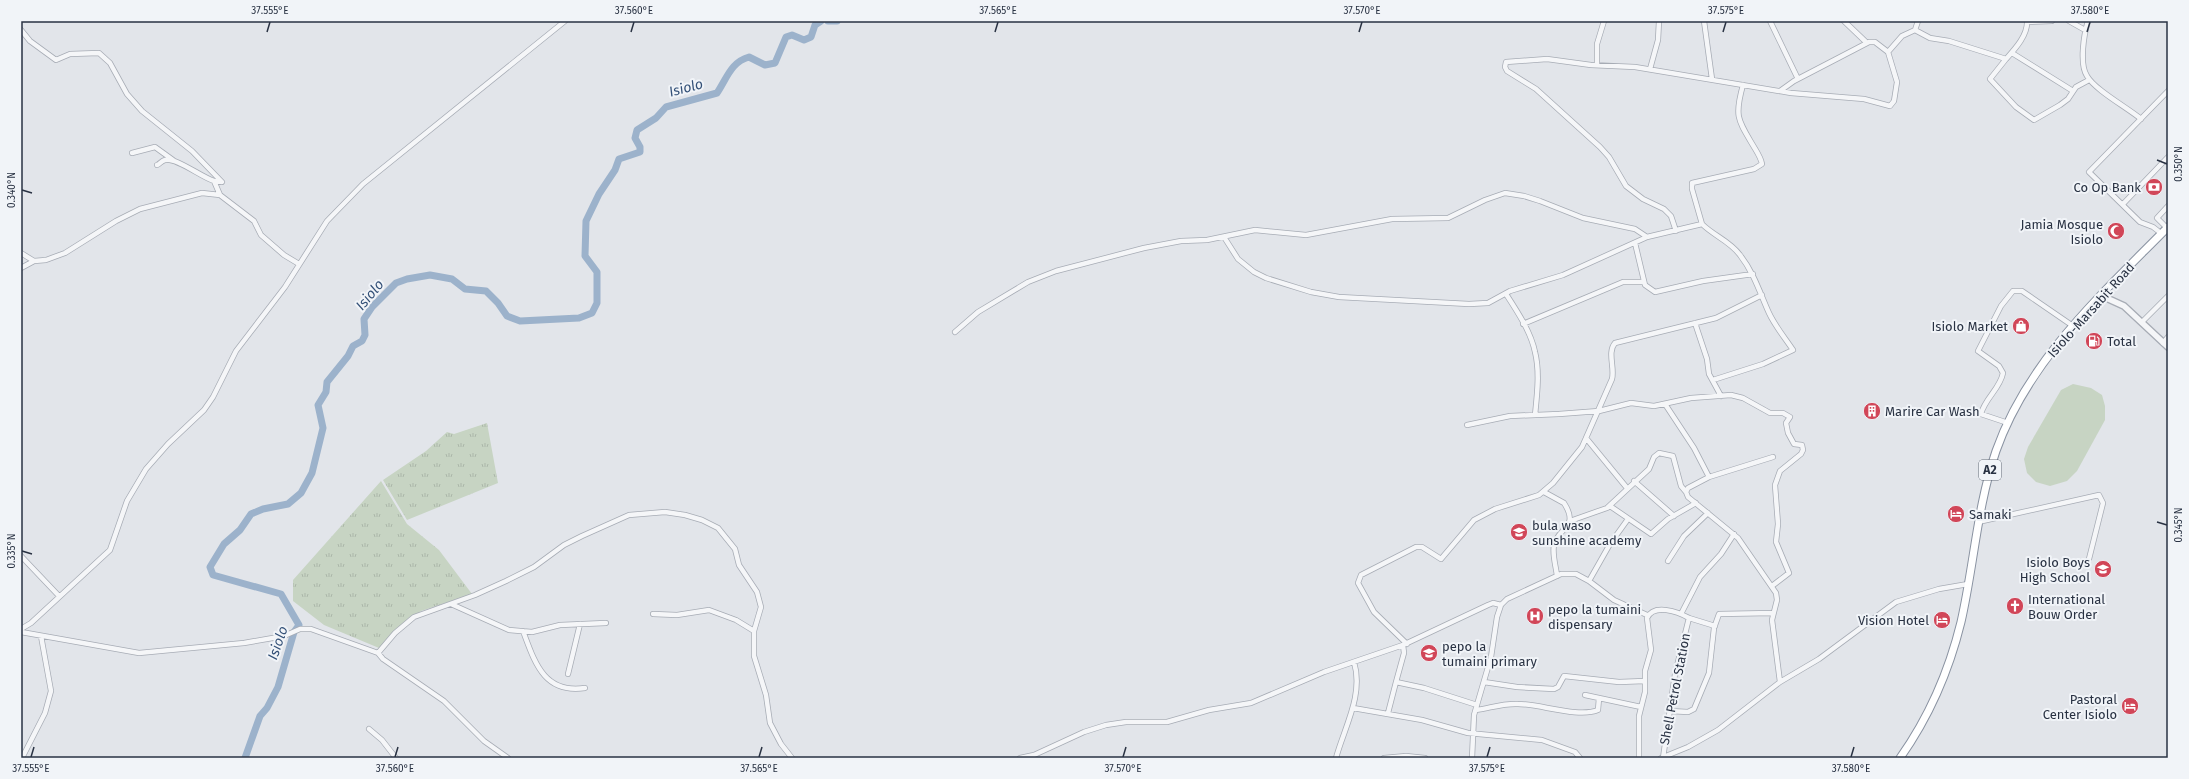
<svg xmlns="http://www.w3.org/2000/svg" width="2189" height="779" font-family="'Fira Sans',sans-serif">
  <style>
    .grass { fill: url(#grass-tufts) }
    .pitch { fill: #c7d4c3 }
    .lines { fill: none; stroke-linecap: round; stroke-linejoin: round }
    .river { stroke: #9cb2cb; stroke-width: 7 }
    .minor-casing { stroke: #a7acb5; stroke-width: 6 }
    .tertiary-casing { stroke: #a7acb5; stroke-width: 8 }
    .trunk-casing { stroke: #8992a1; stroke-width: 9 }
    .minor { stroke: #f5f6f8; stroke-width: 4.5 }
    .tertiary { stroke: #f5f6f8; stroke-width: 5.5 }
    .trunk { stroke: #fff; stroke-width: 7 }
    .ticks { fill: none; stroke: #293243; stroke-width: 1.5 }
    .labels { text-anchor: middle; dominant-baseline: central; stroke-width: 4; stroke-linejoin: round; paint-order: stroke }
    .shield { fill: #f1f4f8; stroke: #656c79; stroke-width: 1 }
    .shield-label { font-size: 12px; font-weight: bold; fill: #293243 }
    .poi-label { font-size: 13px; fill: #293243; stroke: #f1f4f8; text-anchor: start }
    .street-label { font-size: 13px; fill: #293243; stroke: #f1f4f8 }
    .water-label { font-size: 14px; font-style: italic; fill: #335077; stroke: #f1f4f8 }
    .neatline { fill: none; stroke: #293243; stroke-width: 1.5 }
    .ticks-label { font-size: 10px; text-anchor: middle; fill: #293243 }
  </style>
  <defs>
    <pattern id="grass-tufts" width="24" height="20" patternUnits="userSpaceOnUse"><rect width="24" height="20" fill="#c7d4c3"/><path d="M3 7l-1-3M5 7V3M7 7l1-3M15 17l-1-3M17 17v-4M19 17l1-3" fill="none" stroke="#abb6a9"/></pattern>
  </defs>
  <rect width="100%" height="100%" fill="#e2e5ea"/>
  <path class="grass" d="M487 423 498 483 407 520 383 480 426 451 447 432 454 434Z
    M381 481 407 524 439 550 472 594 421 611 379 648 324 625 293 601V580Z"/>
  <path class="pitch" d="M2073 384 2091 388 2102 395 2105 406V420L2077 471 2067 481 2050 486 2036 482 2027 473 2024 459 2028 447 2061 390Z"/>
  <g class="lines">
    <path class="river" d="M828 21H837
      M245 758 260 716 267 708 278 687 294 632 299 625 281 594 213 575 210 567 224 544 240 530 251 514 263 509 288 504 301 493 312 473 323 428 318 405 326 392 327 382 348 356 353 346 362 341 365 335 364 319 372 307 396 283 407 279 430 275 452 279 465 289 486 291 498 303 507 316 520 321 579 318 592 313 597 303V272L585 256 586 221 599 194 615 170 619 159 640 152V147L635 138 637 130 656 118 666 107 717 93C727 78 731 62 749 57L765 65 775 63 786 37 792 35 804 40 811 37 815 25 821 21"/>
    <defs>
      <path id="minor" d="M1704 21 1712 79
        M1770 21 1798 79
        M1844 21 1867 43
        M2069 21 2085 30
        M2088 21C2084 34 2079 64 2087 76 2095 90 2128 108 2141 119
        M2027 22 2052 21
        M21 30 30 41 56 60 70 54 99 53 110 63 127 94 142 111 192 151 222 182 214 181 220 195 254 221 261 235 284 255 299 264
        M1915 30 1918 21
        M2012 53 2073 91
        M2006 59 1990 79 2016 107 2034 120 2060 105 2068 99 2076 87 2089 80
        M1597 65V44L1604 21
        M1650 69 1658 40 1659 21
        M1780 91 1794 81 1869 42H1875L1888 52
        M132 153 155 147 173 160
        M157 165C160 164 161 161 165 160 176 157 201 177 214 181
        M2123 204 2168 157
        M2168 206 2157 218 2168 229
        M1702 224 1692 189V183L1754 169 1762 164C1761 158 1757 152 1754 147 1738 120 1734 117 1743 85
        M1676 231 1671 216 1664 209 1643 199 1626 186 1609 157 1600 147 1536 89 1507 71 1505 67 1506 62 1547 59 1591 65 1635 67 1791 93 1864 99 1890 106 1894 101 1897 82 1888 52 1902 36 1915 30 1930 38 1949 41 2006 59C2015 49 2028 35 2027 21
        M2162 234 2153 227 2140 222 2089 172 2168 91
        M1224 237 1238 259 1254 272 1266 278 1311 292 1339 297 1469 304 1488 303 1510 291 1563 275 1647 237 1702 224C1714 236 1730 241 1740 255 1754 273 1760 293 1769 313 1775 326 1785 338 1793 350L1763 364 1713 380
        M1635 243 1645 285 1655 292 1703 281 1753 274
        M21 253 34 261
        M21 268 34 261 46 260 65 253 116 221 140 209 202 193 220 195
        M1506 294C1517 311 1531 332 1535 352 1540 372 1537 395 1535 415
        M2142 322 2168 296
        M1695 323 1707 359 1709 374 1721 396
        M1523 324 1623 282H1644
        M955 332 978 312 1028 282 1056 271 1144 248 1181 241 1207 240 1255 230 1306 235 1392 219 1448 218 1485 200 1505 193 1524 196 1540 201 1583 218 1635 229 1647 237
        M2163 343 2168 337
        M1665 404 1694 448 1709 477
        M2008 423 1981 414C1985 398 2000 389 2003 373L1999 366 1978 351 2001 306 2013 291H2022L2073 326
        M1467 425 1510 416 1559 414 1599 411 1631 403 1654 406 1691 398 1731 395 1743 398 1770 413H1783L1790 417 1786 423 1788 433 1794 444 1802 445 1803 450 1801 454 1780 471 1775 485 1778 524 1776 542 1789 573 1772 586
        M1586 438 1627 488
        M1773 457 1709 477 1688 488 1686 492 1688 497 1738 538 1776 593 1777 600 1772 620 1780 682
        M1634 481 1674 516
        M1544 492 1564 503C1580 528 1558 527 1554 545 1552 555 1556 566 1557 576
        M1610 506 1651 534 1668 519 1696 503
        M1570 521 1607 508 1649 469 1654 457 1659 453 1673 456 1681 486 1686 492
        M1978 522 2099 495 2103 503 2089 559
        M21 556 59 596
        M1668 561 1684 536 1708 513
        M1589 581 1610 544 1628 519
        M451 604 509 630 532 632 560 625 606 623
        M653 614 677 615 709 610 736 620 754 631
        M1681 614 1700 577 1721 554 1734 534
        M1689 618 1715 626
        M21 629 31 623 110 550 127 501 146 469 168 444 204 410 213 397 236 351 285 287 327 221 363 184 565 21
        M523 631C535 663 544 694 585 688
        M21 632 139 653 244 643 284 636 300 629H311L378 653 383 659 444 701 484 741 508 758
        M1407 644 1374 612 1358 583 1361 575 1416 547H1422L1441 559 1474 520 1495 509 1539 495 1553 483 1582 447 1612 379C1615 368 1607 352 1615 343L1716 318 1762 295
        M378 653 395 633 414 617 475 595 506 581 534 567 564 545 582 536 629 515 665 512 685 515 702 520 718 528 735 549 739 565 757 592 761 607 754 631V656L766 695 770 723 781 744 792 758
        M568 674 580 624
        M1396 682 1404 653 1403 645
        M1484 682 1517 687 1554 689 1558 687 1564 676 1619 682 1645 681
        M1585 695 1641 707
        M1353 708 1422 720 1468 733 1542 740 1575 752 1580 758
        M1476 710C1490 708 1504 703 1518 704 1540 704 1578 718 1598 710L1599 698
        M1670 711 1688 712 1694 709 1709 673 1714 628 1719 614 1773 613
        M1388 713 1396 682 1424 688 1477 705
        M369 729 382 740 396 758
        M22 758 45 713 51 691 41 636
        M1020 758 1034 755 1084 732 1106 725 1126 722H1167L1209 710 1251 703 1324 672 1403 645 1488 605 1493 603 1501 605
        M1336 758C1344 728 1364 695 1354 662
        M1384 758 1406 756 1425 758
        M1472 758 1474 715 1491 657 1497 617 1501 605 1507 599 1561 574H1576L1589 581 1614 600 1647 615
        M1639 758V716L1645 692V671L1651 650 1647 618C1654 603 1678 612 1689 618L1675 674 1663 758
        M1661 758 1688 747 1718 730 1780 682 1819 659 1896 602 1939 589 1968 584"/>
      <path id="tertiary" d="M2102 296 2124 306 2168 347"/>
      <path id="trunk" d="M1900 758C1929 717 1949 671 1961 622 1974 565 1977 507 1996 451 2028 360 2102 294 2168 227"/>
    </defs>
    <use href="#minor" class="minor-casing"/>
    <use href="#tertiary" class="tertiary-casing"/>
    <use href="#trunk" class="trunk-casing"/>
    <use href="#minor" class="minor"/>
    <use href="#tertiary" class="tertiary"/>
    <use href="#trunk" class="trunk"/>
  </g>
  <path class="ticks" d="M267 32 270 22M631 32 634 22M995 32 998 22M1359 32 1362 22M1723 32 1726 22M2087 32 2090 22M2157 160 2167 164M22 190 32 193M2157 522 2167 525M22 551 32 554M31 757 34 747M395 757 398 747M759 757 762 747M1123 757 1126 747M1487 757 1490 747M1851 757 1854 747"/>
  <defs>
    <symbol id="bank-disc" viewBox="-11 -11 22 22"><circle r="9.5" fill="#d14658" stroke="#f1f4f8"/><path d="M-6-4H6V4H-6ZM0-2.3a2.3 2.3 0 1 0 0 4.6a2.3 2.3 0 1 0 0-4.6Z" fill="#fff"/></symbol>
    <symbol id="mosque-disc" viewBox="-11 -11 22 22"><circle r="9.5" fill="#d14658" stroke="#f1f4f8"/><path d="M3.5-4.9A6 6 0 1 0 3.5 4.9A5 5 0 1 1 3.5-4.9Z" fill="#fff"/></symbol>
    <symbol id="shop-disc" viewBox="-11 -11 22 22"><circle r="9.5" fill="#d14658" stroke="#f1f4f8"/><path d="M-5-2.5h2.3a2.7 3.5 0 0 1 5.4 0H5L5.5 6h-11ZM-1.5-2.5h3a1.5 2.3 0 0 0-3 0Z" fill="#fff"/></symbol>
    <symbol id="fuel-disc" viewBox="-11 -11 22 22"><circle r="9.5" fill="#d14658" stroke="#f1f4f8"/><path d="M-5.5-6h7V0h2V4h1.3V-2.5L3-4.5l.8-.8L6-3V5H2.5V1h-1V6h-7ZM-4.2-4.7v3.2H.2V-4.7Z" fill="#fff"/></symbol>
    <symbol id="building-disc" viewBox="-11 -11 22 22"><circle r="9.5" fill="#d14658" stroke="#f1f4f8"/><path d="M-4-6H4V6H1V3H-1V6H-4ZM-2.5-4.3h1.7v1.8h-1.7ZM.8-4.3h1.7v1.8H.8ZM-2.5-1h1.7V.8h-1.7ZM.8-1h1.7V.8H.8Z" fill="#fff"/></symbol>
    <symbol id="hotel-disc" viewBox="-11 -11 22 22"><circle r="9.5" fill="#d14658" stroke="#f1f4f8"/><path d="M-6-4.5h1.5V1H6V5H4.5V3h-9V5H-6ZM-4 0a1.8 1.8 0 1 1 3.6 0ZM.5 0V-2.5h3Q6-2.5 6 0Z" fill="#fff"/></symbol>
    <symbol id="school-disc" viewBox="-11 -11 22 22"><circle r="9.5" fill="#d14658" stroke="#f1f4f8"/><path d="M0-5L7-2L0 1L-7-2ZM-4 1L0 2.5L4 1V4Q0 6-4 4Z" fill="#fff"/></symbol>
    <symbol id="church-disc" viewBox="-11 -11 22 22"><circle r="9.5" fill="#d14658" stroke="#f1f4f8"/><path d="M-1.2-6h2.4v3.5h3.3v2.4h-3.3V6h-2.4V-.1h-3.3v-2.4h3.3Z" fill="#fff"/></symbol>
    <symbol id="hospital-disc" viewBox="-11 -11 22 22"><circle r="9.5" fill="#d14658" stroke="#f1f4f8"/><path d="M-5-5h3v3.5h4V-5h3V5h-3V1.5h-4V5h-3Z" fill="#fff"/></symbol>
  </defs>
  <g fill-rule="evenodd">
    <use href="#bank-disc" x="2144" y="177" width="20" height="20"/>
    <use href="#mosque-disc" x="2106" y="221" width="20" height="20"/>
    <use href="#shop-disc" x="2011" y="316" width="20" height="20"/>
    <use href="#fuel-disc" x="2084" y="331" width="20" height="20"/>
    <use href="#building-disc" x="1862" y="401" width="20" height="20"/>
    <use href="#hotel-disc" x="1946" y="504" width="20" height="20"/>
    <use href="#school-disc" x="1509" y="522" width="20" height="20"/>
    <use href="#school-disc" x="2093" y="559" width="20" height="20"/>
    <use href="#church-disc" x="2005" y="596" width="20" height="20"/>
    <use href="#hospital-disc" x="1525" y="606" width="20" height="20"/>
    <use href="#hotel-disc" x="1932" y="610" width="20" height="20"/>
    <use href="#school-disc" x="1419" y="643" width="20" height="20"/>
    <use href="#hotel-disc" x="2120" y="696" width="20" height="20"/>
  </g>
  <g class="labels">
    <rect class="shield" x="1979" y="460" width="22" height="20" rx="3"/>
    <g class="shield-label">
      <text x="1990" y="470">A2</text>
    </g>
    <g class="poi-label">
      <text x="2141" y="187" text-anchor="end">Co Op Bank</text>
      <text x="2103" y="224" text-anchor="end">Jamia Mosque<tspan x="2103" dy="15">Isiolo</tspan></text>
      <text x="2008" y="326" text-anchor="end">Isiolo Market</text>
      <text x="2107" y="341">Total</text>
      <text x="1885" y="411">Marire Car Wash</text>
      <text x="1969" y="514">Samaki</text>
      <text x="1532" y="525">bula waso<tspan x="1532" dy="15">sunshine academy</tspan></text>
      <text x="2090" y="562" text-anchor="end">Isiolo Boys<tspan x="2090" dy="15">High School</tspan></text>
      <text x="2028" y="599">International<tspan x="2028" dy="15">Bouw Order</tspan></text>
      <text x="1548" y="609">pepo la tumaini<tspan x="1548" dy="15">dispensary</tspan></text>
      <text x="1929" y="620" text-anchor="end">Vision Hotel</text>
      <text x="1442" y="646">pepo la<tspan x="1442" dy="15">tumaini primary</tspan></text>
      <text x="2117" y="699" text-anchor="end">Pastoral<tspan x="2117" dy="15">Center Isiolo</tspan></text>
    </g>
    <g class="street-label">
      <text transform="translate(2091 310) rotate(-48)">Isiolo-Marsabit Road</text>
      <text transform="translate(1675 689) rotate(-79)">Shell Petrol Station</text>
    </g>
    <g class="water-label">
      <text transform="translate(686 88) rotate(-15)">Isiolo</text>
      <text transform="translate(370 295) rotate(-50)">Isiolo</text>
      <text transform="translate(278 643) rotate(-71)">Isiolo</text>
    </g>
  </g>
  <rect width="2189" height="779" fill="none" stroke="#f1f4f8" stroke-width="44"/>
  <rect x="22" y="22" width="2145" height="735" class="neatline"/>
  <g class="ticks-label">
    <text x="270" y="14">37.555°E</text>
    <text x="634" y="14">37.560°E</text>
    <text x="998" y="14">37.565°E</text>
    <text x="1362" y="14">37.570°E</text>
    <text x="1726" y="14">37.575°E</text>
    <text x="2090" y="14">37.580°E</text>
    <text transform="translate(2178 164) rotate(-90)" y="4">0.350°N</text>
    <text transform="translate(11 190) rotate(-90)" y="4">0.340°N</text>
    <text transform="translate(2178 525) rotate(-90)" y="4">0.345°N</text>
    <text transform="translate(11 551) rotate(-90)" y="4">0.335°N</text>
    <text x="31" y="772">37.555°E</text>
    <text x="395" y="772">37.560°E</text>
    <text x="759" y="772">37.565°E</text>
    <text x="1123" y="772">37.570°E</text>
    <text x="1487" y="772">37.575°E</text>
    <text x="1851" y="772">37.580°E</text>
  </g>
</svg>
